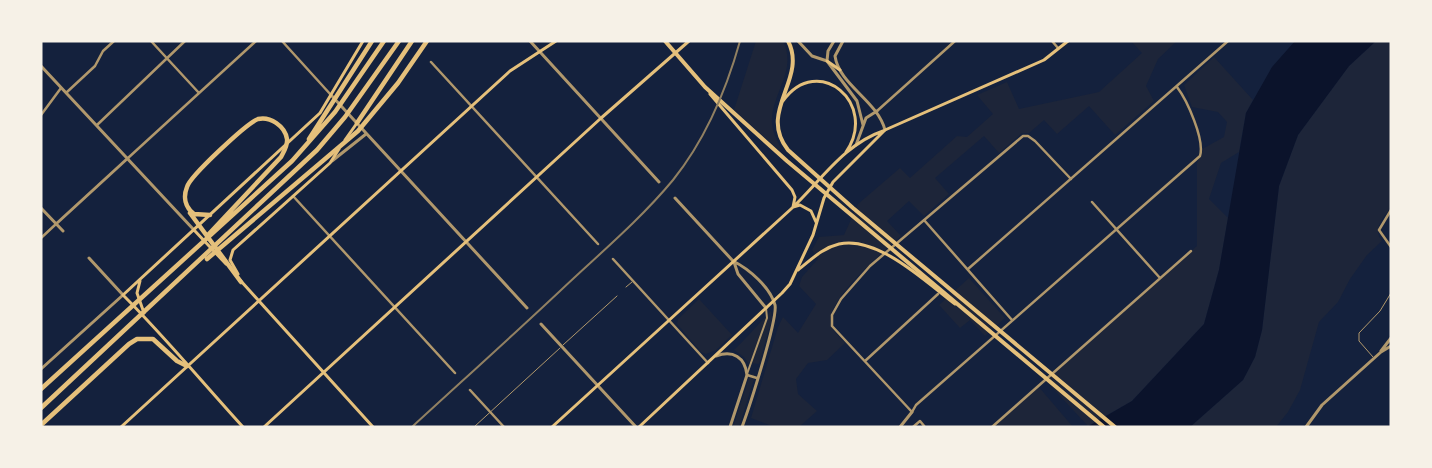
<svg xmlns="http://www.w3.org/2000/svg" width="1432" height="468" font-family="'Fira Sans Condensed',sans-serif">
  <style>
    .green { fill: #1d2539 }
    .water { fill: #0b132b }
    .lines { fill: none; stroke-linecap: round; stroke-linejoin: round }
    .service { stroke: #b1986c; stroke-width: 1 }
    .pedestrian { stroke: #b1986c; stroke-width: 2 }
    .minor { stroke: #b1986c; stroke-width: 2.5 }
    .tertiary { stroke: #b1986c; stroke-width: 3 }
    .secondary { stroke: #e5c07b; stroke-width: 3 }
    .primary { stroke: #e5c07b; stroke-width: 4 }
    .motorway { stroke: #e5c07b; stroke-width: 4.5 }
    .rail { stroke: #918062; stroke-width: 2 }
  </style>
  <rect width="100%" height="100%" fill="#14213d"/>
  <path class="green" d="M756 41H783C797 69 774 91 772 118 771 129 776 139 781 148L779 150 734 110Z
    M1131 41H1177L1158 59 1146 86 1154 101 1115 135 1089 106 1057 134 1044 120 1029 133H1022L999 153 984 136 935 178 949 194 924 216 909 201 887 221 901 236C884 252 824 300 831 325 833 332 841 338 845 343L827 360 808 363 796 379 798 394 817 411 799 427H775L751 418 778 327 783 317 798 333 816 304 799 286 802 277 818 259 812 250 819 237 844 235 858 204 900 168 910 178 957 136 967 137 993 114 977 95 1007 82 1019 109 1099 92 1142 53Z
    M1376 41H1391V207C1383 218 1372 229 1382 241L1367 255 1350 279 1338 302 1319 322 1300 390 1288 412 1276 427H1190L1243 380 1255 357 1262 330 1279 186 1298 135 1349 66Z
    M1214 57 1253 100 1246 113 1239 152 1221 163 1209 199 1228 218 1219 270 1204 324 1132 401 1088 426 1045 380 1197 246V163L1204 148 1224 137 1227 122 1218 112 1192 107 1184 85Z
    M969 278 1005 318 985 336 970 320 960 328 939 305Z
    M699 299 732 335 716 350 706 354 701 352 677 324 678 319Z
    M771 311 772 319 759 364 748 363 744 357 734 350C748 337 758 324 771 311Z
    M753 373 755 376 739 427H733L750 375Z
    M1038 386 1073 427H992Z"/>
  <path class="water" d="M1295 41H1376L1349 66 1298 135 1279 186 1262 330 1255 357 1243 380 1190 427H1087L1132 401 1204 324 1219 270 1246 113 1272 67Z"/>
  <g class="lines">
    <path class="service" d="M626 287 632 282
      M563 345 617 296
      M1373 357 1359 341V333L1380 311 1391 293
      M474 427 560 348"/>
    <path class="pedestrian" d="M747 374 767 318 766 308"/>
    <path class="minor" d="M151 41 199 93
      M282 41 331 95
      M1052 41 1058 48
      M431 62 598 244
      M67 92 95 66 103 51 114 41
      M877 111 955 41
      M41 115 61 88
      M97 125 185 41
      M128 158 256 41
      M1071 179 1035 141 1028 136H1023L870 266 841 299 832 315V326L912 412 916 405 1200 156C1205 140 1187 100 1177 87
      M293 196 455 373
      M1092 202 1160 278
      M1391 210 1379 230 1391 247
      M924 220 1012 320
      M41 238 56 224
      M613 259 708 363
      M968 269 1228 41
      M865 361 938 294
      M747 375 757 378
      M470 390 504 427
      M913 427 920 421 925 427
      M992 427 1191 251"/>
    <path class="tertiary" d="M530 41 659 182
      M798 41 812 56 827 61 857 101 863 125
      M843 41 835 56C839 85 877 100 885 130
      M827 61 828 51 834 41
      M41 66 194 230
      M331 95 527 308
      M856 145 866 118 877 111
      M332 161 366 134
      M675 198 733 261C749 269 770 287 775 305 778 319 749 408 742 427
      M41 208 63 231
      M56 224 128 158
      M734 262 738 274 766 308
      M541 324 636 427
      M1381 351 1391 338
      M716 356C733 350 745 357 747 375L730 427
      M41 369 123 295 89 258
      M900 427 912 412
      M1306 427 1322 405 1381 352 1391 346"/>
    <path class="secondary" d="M827 61 840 70
      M710 94 792 190 795 197 793 207 800 205 811 211 816 222
      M783 101C818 52 879 104 846 152
      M345 140 357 123
      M194 230 226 264
      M798 270C811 260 822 248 839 244 877 235 926 282 955 304
      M238 274 230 260 233 250 330 163 339 149
      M240 280 373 427
      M140 281 137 293 144 313
      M121 427 510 71 556 41
      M243 427C202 382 165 337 123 295L320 113 363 41
      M264 427 600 119 689 41
      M552 427C632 354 711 282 791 209 819 183 844 144 883 131
      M639 427 782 293 790 284 813 235 824 198 833 182 885 130 1044 60 1068 41"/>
    <path class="primary" d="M665 41 705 87 787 161 1104 427
      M788 41C808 79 757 111 788 150L853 208 1115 427"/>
    <path class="motorway" d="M357 123 412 41
      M309 139 372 41
      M190 213 241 282
      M207 236 281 157C284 151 288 145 287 139 285 126 270 116 258 119 247 123 190 176 187 187 183 197 185 207 194 214L210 215
      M207 259 358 131 398 83 427 41
      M41 389 292 161 335 112 384 41
      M41 408 317 150 345 117 399 41
      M41 425 129 344 137 339H153L177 361 187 366"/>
    <path class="rail" d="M412 427C461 382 511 337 560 291 598 255 639 221 673 180 705 140 726 91 740 41"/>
  </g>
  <rect width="1432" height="468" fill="none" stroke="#f6f1e7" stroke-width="85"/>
</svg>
